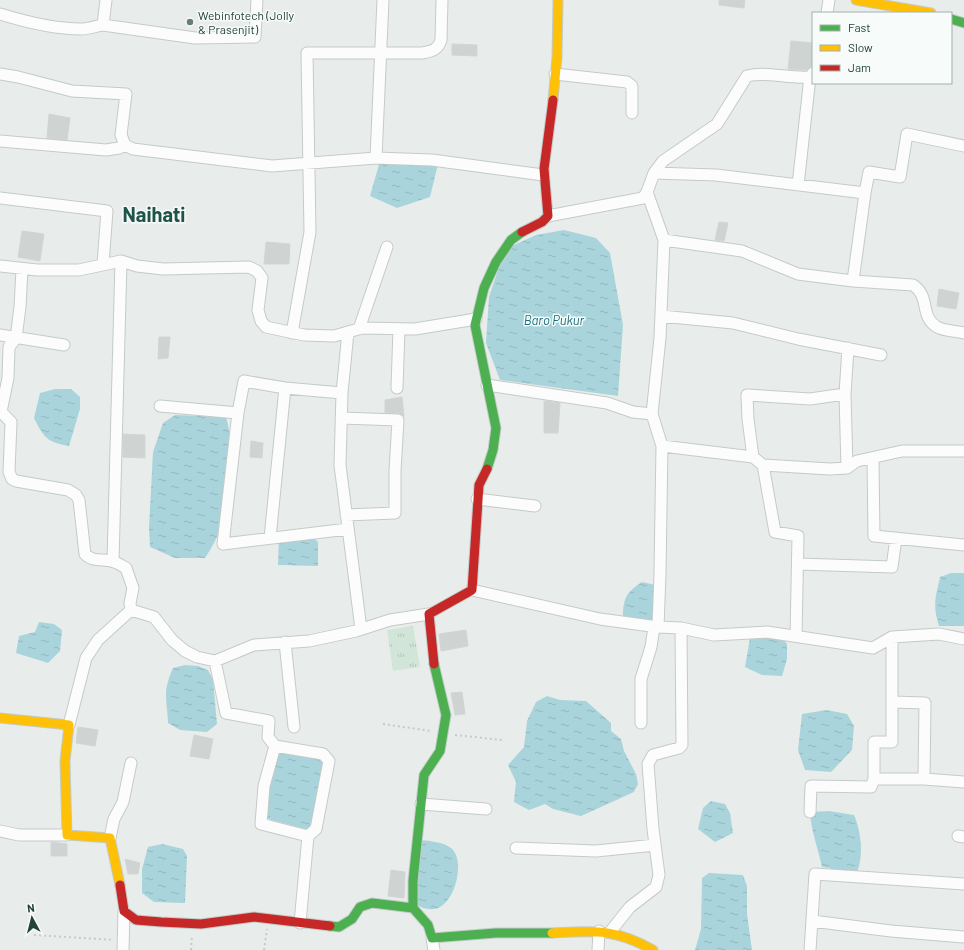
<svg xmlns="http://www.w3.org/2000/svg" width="964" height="950" font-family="Barlow,sans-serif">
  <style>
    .grass { fill: url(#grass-tufts) }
    .water { fill: url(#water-ripples) }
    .building { fill: #cfd4d2; stroke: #d1d6d4 }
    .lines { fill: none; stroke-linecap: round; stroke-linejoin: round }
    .street-casing { stroke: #c5cac8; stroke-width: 13 }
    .fast-casing { stroke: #c3cbc8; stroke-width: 11 }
    .slow-casing { stroke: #c3cbc8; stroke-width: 11 }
    .jam-casing { stroke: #c3cbc8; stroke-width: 11 }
    .path { stroke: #c3ccca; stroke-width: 2; stroke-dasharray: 2 3; stroke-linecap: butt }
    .street { stroke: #fcfcfc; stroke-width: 11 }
    .fast { stroke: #4caf50; stroke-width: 9 }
    .slow { stroke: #ffc107; stroke-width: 9 }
    .jam { stroke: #c62828; stroke-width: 9 }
    .poi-dot { fill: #697e78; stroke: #f7fbf9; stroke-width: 1.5 }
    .labels { text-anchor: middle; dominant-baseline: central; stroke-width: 3; stroke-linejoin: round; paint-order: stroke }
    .poi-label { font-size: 12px; fill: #24423a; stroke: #f7fbf9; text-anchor: start }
    .water-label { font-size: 13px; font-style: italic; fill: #1c6f80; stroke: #f7fbf9 }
    .town-label { font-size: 20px; font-weight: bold; fill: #1f5548; stroke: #f7fbf9 }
  </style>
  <defs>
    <pattern id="grass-tufts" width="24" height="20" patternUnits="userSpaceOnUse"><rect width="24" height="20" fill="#d1e6d8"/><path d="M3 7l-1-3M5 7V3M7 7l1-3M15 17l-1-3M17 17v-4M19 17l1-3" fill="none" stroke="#b3c6ba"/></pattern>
    <pattern id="water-ripples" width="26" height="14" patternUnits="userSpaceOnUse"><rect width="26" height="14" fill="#a9d4db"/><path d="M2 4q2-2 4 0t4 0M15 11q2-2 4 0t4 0" fill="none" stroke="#91b7bd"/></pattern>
  </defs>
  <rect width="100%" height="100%" fill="#e8edeb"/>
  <path class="grass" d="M413 626 420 667 393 671 387 630Z"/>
  <path class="water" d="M380 161 438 164 430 197 397 208 370 196Z
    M564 230 596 238 610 253 623 325 618 396 500 380 486 343 489 297 505 249 536 235Z
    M55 389H71L80 397V409L69 446C47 442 44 438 34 418L40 393Z
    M175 415 226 417C235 450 228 457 224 487 223 499 225 513 221 525 218 537 212 547 205 558H175L150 547 149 528 153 452 163 423Z
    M309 534 318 542V566L278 565 279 537Z
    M951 573H964V626H939C932 605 936 596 940 577Z
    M642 582 656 585 654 618 647 622 623 617C623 599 626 592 642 582Z
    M39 622 54 624 62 630 60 651 48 663 16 653 19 636 35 632Z
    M781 636 787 644V659L782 676 762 675 745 667 750 638Z
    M185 665 198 666 208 670 213 680 217 724 207 732 180 730 168 723C167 698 162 693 173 668Z
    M547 696 560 700 586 701 611 723V731L621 739 624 751 636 774 638 784 634 792 581 816 553 809 545 804 529 810 514 802 516 782 508 765 524 747 527 721 536 702Z
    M827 710 847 714 854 726 852 750 831 772 805 770 798 750 802 714Z
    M275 751 303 755 322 761 323 765 315 821 309 830 264 818Z
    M711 801 725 804 730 813 733 833 715 842 698 829 703 808Z
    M829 811 854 815C861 831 864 855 857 872H833L830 868 822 867C818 848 811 831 810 812Z
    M421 840C430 841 443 842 451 848 467 860 454 913 429 909 424 909 419 906 415 904Z
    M162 844 183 849 187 856 185 903 154 902 142 893V869L148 847Z
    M709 873 743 875 747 886V914L752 950H695L701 929 702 878Z"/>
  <path class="building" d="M719 0H745L744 8 719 5Z
    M791 41 813 43 812 66 806 70 788 69Z
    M452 44 477 45V56L452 55Z
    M49 114 70 118 67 140 47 138Z
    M719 222 728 223 724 241 715 240Z
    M22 231 44 234 40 261 18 257Z
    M266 242 290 244 289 264H264Z
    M939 289 959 293 956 309 937 306Z
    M159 337H170L168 358 158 359Z
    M402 397 404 416 399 413H385V400Z
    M544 401 560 403 558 433H544Z
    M123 434 145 435V458L123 457Z
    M251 441 263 443 262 458 250 457Z
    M466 630 468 646 441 651 439 634Z
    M462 692 465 714 455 715 451 693Z
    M78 727 98 730 95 746 76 743Z
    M194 735 213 739 209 759 190 756Z
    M51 842 67 844V856H51Z
    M125 859 140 863 138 874H128Z
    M391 870 405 872 404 898 388 896Z"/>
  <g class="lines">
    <defs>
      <path id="street" d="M827 13 829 0
        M0 14C26 22 54 29 81 29 88 29 96 26 103 25L106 0
        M103 25 195 38 255 37 257 0
        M0 74 18 77 72 91 126 94 121 135 125 145
        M555 74 627 82 632 86V113
        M0 141 106 150 119 148 125 145 133 149 272 166 376 158 432 160 543 175
        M376 158 383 0
        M654 173 716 175 865 193 853 281
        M798 185 810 77
        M647 192 664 240 742 251 798 274 853 281 913 285C931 297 919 316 937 327 944 331 956 331 964 333
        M865 193 869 172 900 177 907 134 964 146
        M0 198 107 211 103 264
        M548 216 643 198 647 192 654 173 663 161 717 124 747 76C767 71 789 79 810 77L813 73
        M0 266 37 270H79L121 261 137 266 163 269 249 267 257 271 262 278 258 310 261 321 266 327 304 335 334 336 362 328 415 329 476 319
        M22 269 20 307 16 338 9 347 8 378 1 412 11 422 9 472 12 479 16 481 68 490 76 495 79 500 85 554C93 563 104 558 114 562 118 563 122 566 126 568L133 588 130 603 131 610 154 617 172 640 185 651 197 657 215 661 254 645 309 641 356 631 390 620 429 614
        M661 316 733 323 798 339 881 355
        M359 329 387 247
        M348 332 342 393 340 465 361 629
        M292 333 310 232 307 53H422C432 51 438 50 441 40L442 0
        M0 335 64 345
        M487 385 607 403 633 412 652 414
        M397 388 399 329
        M342 393 285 388 244 381 238 413 223 544 348 529
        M845 394 848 348
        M160 406 238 413
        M341 418 398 420 395 471V513L346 515
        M662 446 753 457 763 465 830 469 847 468 857 461 902 451H964
        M753 457 748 419 747 395 810 399 845 394 847 468
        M873 459 874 536 964 545
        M763 465 775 532 798 536 796 636
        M477 499 535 506
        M270 538 285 388
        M113 561 121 261
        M798 564 892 567 896 538
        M472 590 600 619 658 627 660 573 662 446 652 414 660 338 664 240
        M658 627 681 628 714 635 767 632 873 648 892 637 939 634 964 639
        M285 642 294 727
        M215 661 226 713 269 721 268 737 275 746
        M893 702 925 703 924 779
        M641 723V679L651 647 654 627
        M69 725 86 658 98 640 131 610
        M874 779H924L964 782
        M421 804 486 809
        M810 812 811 786 871 787 874 779V742H892V637
        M0 831 19 835H67
        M958 836 964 837
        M110 838 114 819 123 802 131 763
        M516 848 596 851 655 845
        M812 921 891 931 964 937
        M300 923 308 836 316 829 329 761 323 754 275 746 264 786 261 824 308 836
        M610 932 630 907 656 887 659 875 653 829 648 764 653 755 679 748 682 745 681 628
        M432 938 434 950
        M123 950 124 911
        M598 950 599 931
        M810 950 815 874 964 884"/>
      <path id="fast" d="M951 19 964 23
        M487 469 493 450 496 428 475 325 484 288 496 262 511 240 522 232
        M413 908V881L424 775 440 751 446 715 434 664
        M330 926 339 927 352 919 360 907 372 903 413 908 428 925 432 938 496 933H552"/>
      <path id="slow" d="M856 0 931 13
        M553 100 557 57 558 0
        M0 718 69 725 65 761 67 835 110 838 120 885
        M552 933C594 931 614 928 653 950"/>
      <path id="jam" d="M522 232 542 222 548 216 544 169 553 100
        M434 664 429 614 472 590 479 485 487 469
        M120 885 124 911 136 920 161 922 201 924 254 917 330 926"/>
    </defs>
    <use href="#street" class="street-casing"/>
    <use href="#fast" class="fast-casing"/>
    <use href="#slow" class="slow-casing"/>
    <use href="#jam" class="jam-casing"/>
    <path class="path" d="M383 724 431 731
      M455 735 502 740
      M34 935 114 940
      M191 950 192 935
      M264 950 267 929"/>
    <use href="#street" class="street"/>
    <use href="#fast" class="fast"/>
    <use href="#slow" class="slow"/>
    <use href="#jam" class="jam"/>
  </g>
  <circle class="poi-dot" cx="190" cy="22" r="4"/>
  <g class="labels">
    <g class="poi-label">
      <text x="198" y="15">Webinfotech (Jolly<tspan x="198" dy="14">&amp; Prasenjit)</tspan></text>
    </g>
    <g class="water-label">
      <text x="554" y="320">Baro Pukur</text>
    </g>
    <g class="town-label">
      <text x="154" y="214">Naihati</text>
    </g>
  </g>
  <rect x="812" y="12" width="140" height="72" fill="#f7fbf9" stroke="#a3b1ad"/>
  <rect x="820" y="25" width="20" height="6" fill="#4caf50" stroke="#a3b1ad"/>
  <text x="848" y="32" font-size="12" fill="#24423a">Fast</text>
  <rect x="820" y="45" width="20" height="6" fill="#ffc107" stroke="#a3b1ad"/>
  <text x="848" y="52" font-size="12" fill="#24423a">Slow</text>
  <rect x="820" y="65" width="20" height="6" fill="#c62828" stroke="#a3b1ad"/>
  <text x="848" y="72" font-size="12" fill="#24423a">Jam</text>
  <g transform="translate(32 918) rotate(353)" stroke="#f7fbf9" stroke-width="3" paint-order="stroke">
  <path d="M0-3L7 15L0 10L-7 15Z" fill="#24423a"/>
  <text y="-6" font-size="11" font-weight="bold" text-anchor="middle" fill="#24423a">N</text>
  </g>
</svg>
